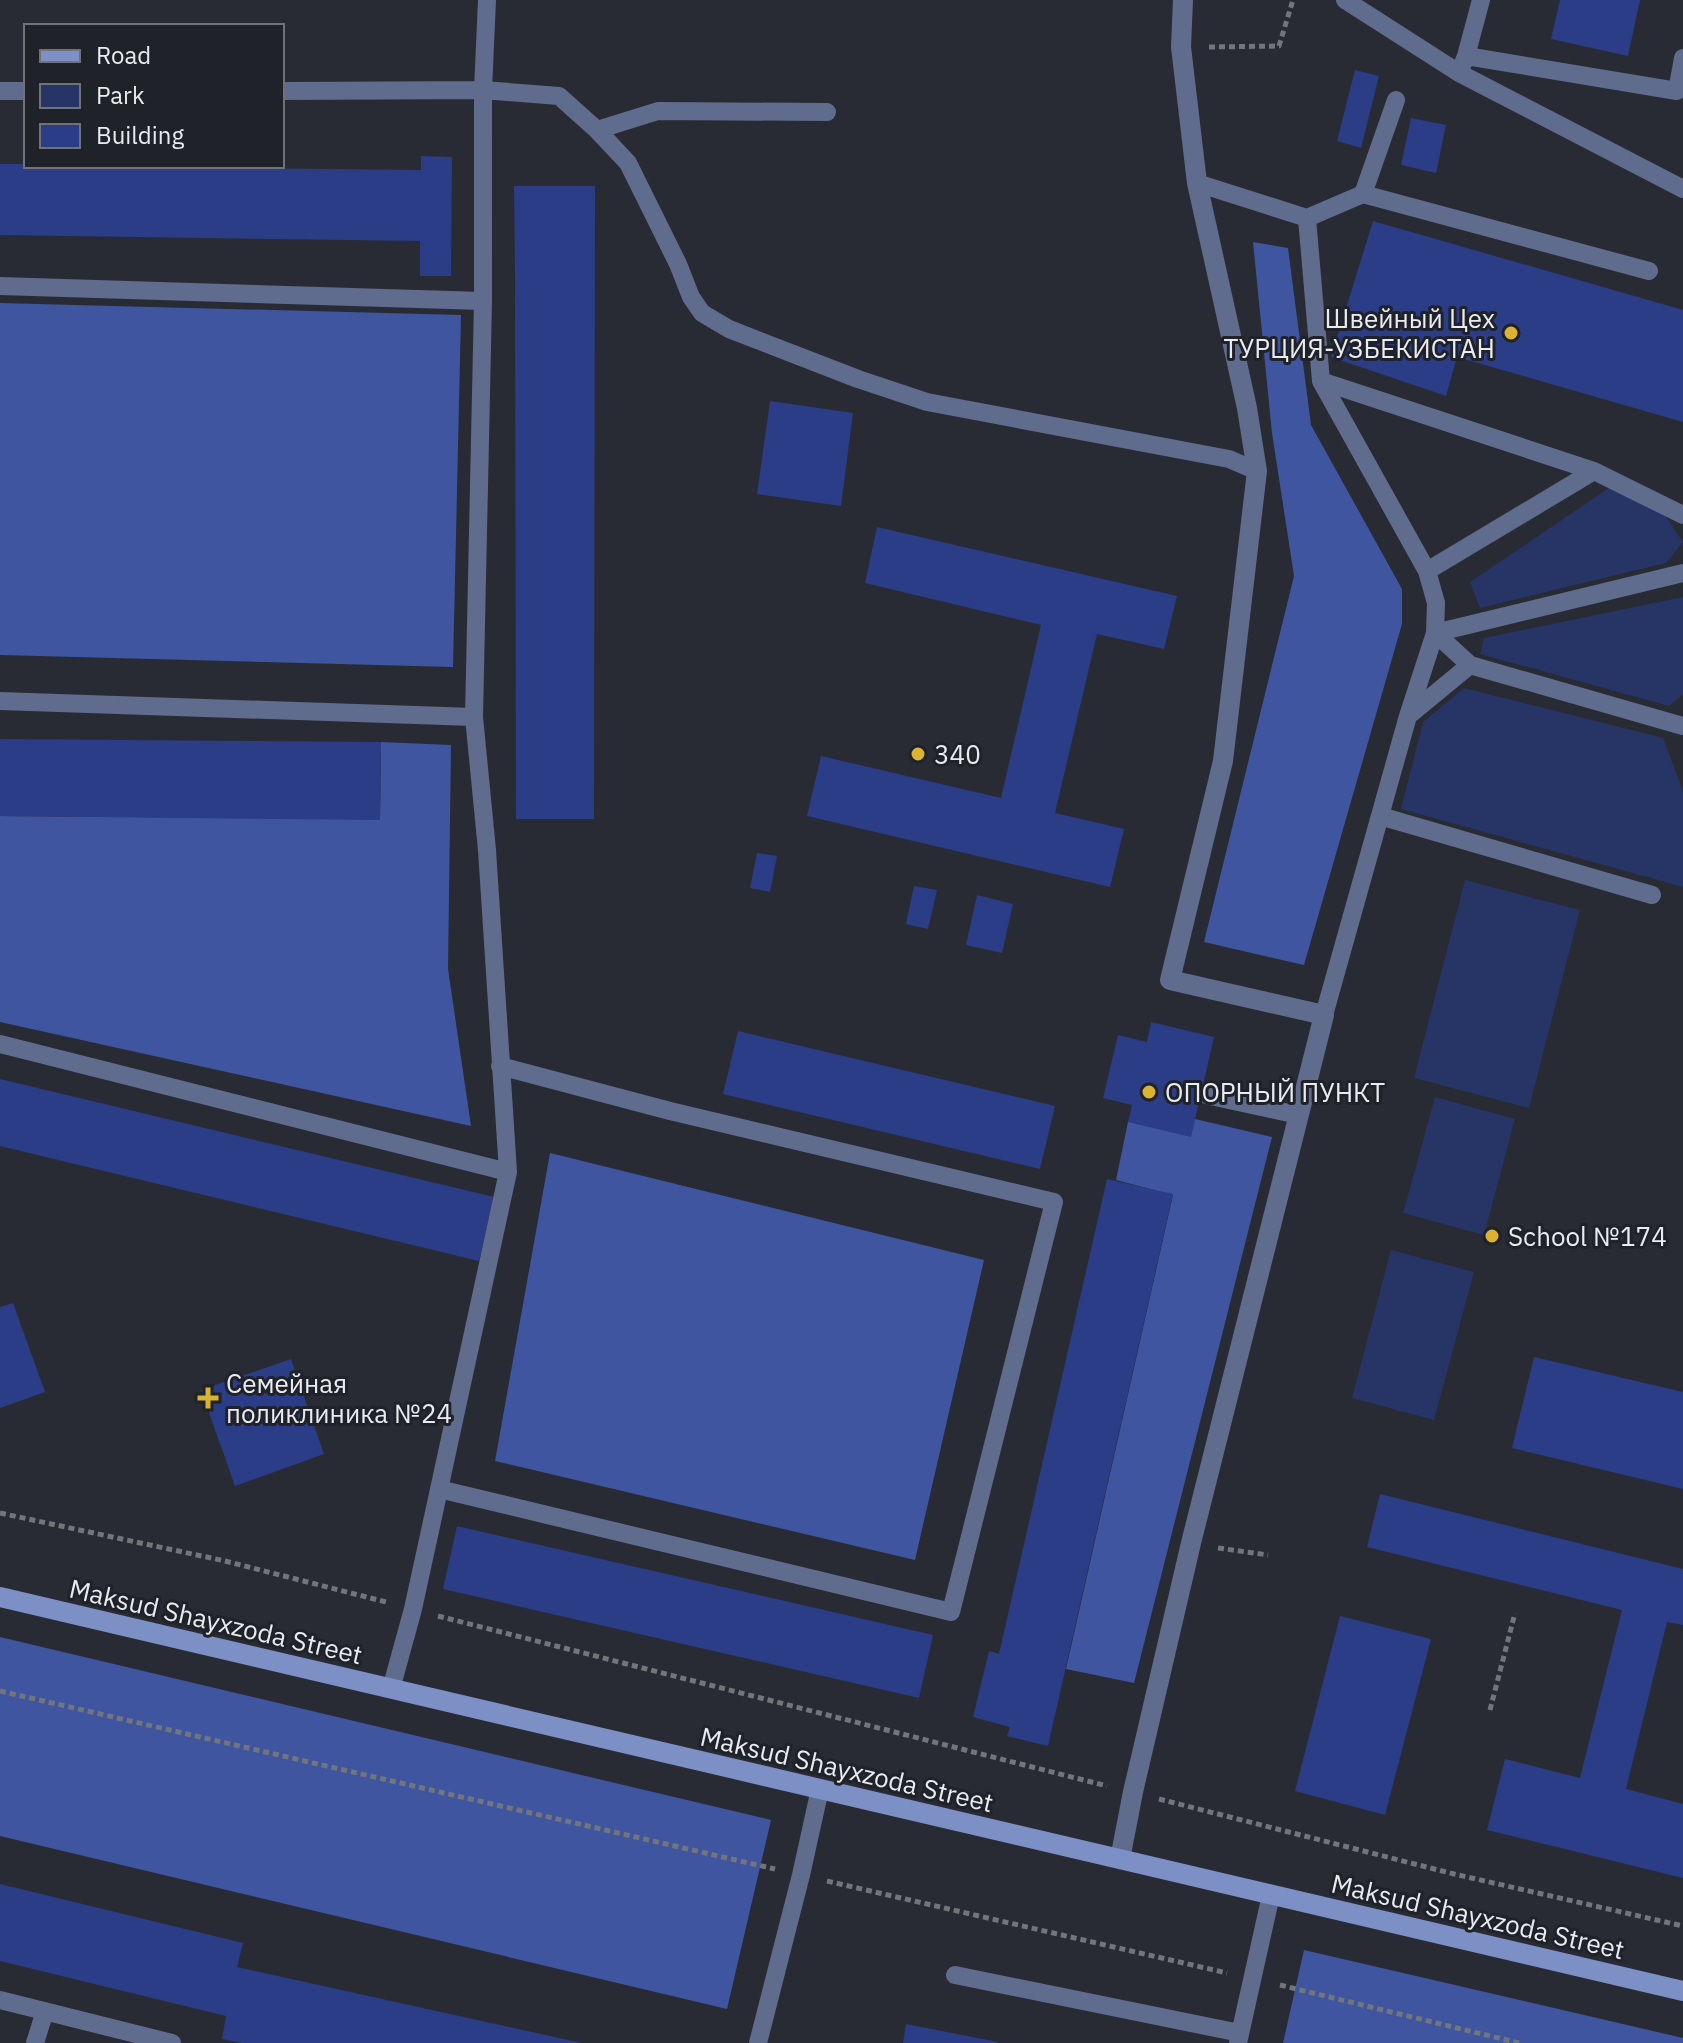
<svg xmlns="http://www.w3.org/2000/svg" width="1683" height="2043" font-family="'IBM Plex Sans',sans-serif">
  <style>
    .green { fill: #263466 }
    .forest { fill: #3f55a0 }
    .building { fill: #2b3d86 }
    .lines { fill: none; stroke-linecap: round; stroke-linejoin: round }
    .path { stroke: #73757c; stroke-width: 5; stroke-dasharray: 6 4; stroke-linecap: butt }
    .lane { stroke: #606c8e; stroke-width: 18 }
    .street { stroke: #606c8e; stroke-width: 20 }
    .secondary { stroke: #7d90c6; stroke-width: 20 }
    .poi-dot { fill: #dcb233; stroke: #1f2229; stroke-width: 3 }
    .labels { text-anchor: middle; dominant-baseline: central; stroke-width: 6; stroke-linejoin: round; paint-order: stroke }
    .poi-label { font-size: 26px; fill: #e9ebf0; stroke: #1f2229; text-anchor: start }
    .street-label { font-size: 26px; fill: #e9ebf0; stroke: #1f2229 }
  </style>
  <rect width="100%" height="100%" fill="#282b33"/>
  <path class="green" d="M1609 488 1656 502 1683 542 1666 563 1480 608 1470 582Z
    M1683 597V694L1669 706 1480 654 1484 638Z
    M1464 688 1663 738 1683 791V887L1401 809 1423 722Z
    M1465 880 1580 910 1529 1108 1414 1078Z
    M1435 1097 1515 1119 1484 1235 1403 1213Z
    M1391 1250 1474 1272 1434 1420 1352 1398Z"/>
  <path class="forest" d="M1253 242 1288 248 1311 425 1402 589V624L1304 965 1204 942 1294 576 1272 433Z
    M0 303 461 315 453 667 0 655Z
    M381 742 451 745 448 969 471 1126 0 1022V816L380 819Z
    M1195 1119 1272 1137 1134 1683 1066 1669 1173 1195 1116 1180 1128 1122Z
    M550 1153 984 1260 915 1560 495 1461Z
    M0 1637 771 1820 727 2009 0 1836Z
    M1304 1950 1683 2038V2043H1283Z"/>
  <path class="building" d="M1560 0H1640L1628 56 1551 39Z
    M1355 70 1379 76 1361 148 1337 141Z
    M1411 118 1446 125 1436 173 1401 165Z
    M421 156 452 157 451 276H420V241L0 235V164H26V166L421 170Z
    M514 186H595L594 819H516L515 275Z
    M1373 221 1683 310V422L1457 357 1446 396 1331 357Z
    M770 401 853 413 841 506 757 494Z
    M877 527 1177 596 1164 649 1097 634 1055 813 1124 829 1110 887 807 816 821 756 1001 798 1041 625 865 583Z
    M0 739 381 742 380 820 0 816Z
    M757 853 777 856 770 892 750 888Z
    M914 886 937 890 928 929 906 924Z
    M977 895 1013 904 1002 953 966 945Z
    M1151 1022 1214 1037 1191 1137 1128 1122 1132 1105 1103 1098 1118 1035 1147 1042Z
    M738 1031 1055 1106 1040 1169 723 1094Z
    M0 1079 494 1197 479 1261 0 1146Z
    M1107 1179 1173 1194 1048 1746 1007 1736 1010 1727 973 1717 989 1651 999 1654Z
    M13 1303 45 1392 0 1408V1307Z
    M1534 1357 1683 1392V1489L1512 1448Z
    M291 1359 324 1454 235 1486 201 1390Z
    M1380 1494 1683 1569V1625L1667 1622 1626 1789 1683 1804V1878L1487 1830 1505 1759 1580 1778 1622 1610 1367 1547Z
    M457 1526 933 1635 919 1698 443 1589Z
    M1340 1616 1431 1639 1385 1815 1295 1791Z
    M0 1884 243 1943 237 1967 582 2043H242L222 2039 226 2016 0 1961Z
    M906 2024 998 2042V2043H903Z"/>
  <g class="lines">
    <path class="path" d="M1209 47 1279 46 1293 0
      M0 1513 225 1561 386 1602
      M1218 1548 1268 1555
      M438 1616 1107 1786
      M0 1691 775 1869
      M1490 1710 1515 1613
      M1159 1799 1454 1874 1683 1926
      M827 1881 1227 1973
      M1280 1985 1519 2043"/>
    <path class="lane" d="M1345 0 1459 73 1683 189
      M1466 56 1677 91 1683 58
      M1462 66 1466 56 1481 0
      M0 91H26
      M282 91 483 90 559 96 597 130 628 163 678 264 691 297 702 313 729 329 858 379 927 402 1229 459 1257 471
      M597 130 658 111 827 112
      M1197 183 1307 218 1321 381 1427 571
      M1363 194 1396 100
      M1307 218 1363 194 1649 271
      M0 286 483 301
      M1321 381 1594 471 1683 515
      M1594 471 1427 571 1436 603 1435 633 1470 665 1683 726
      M0 701 474 717
      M1408 716 1470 665
      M1380 816 1652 895
      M1324 1015 1408 716 1435 633 1683 573
      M0 1044 508 1172
      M1206 1095 1298 1115
      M439 1489 951 1612 1054 1202 670 1111 500 1066
      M391 1689 413 1609 508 1172 487 850 474 717 483 301V90L487 0
      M955 1975 1240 2033
      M0 2000 172 2043
      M35 2043 45 2011
      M758 2043 801 1875 820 1789
      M1238 2043 1271 1895"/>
    <path class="street" d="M1120 1859 1133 1792 1191 1543 1324 1015 1170 980 1223 761 1257 471 1247 408 1197 183 1181 47 1183 0"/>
    <path class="secondary" d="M0 1597 1683 1991"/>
  </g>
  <g class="poi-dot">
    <circle cx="1511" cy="333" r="8"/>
    <circle cx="918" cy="754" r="8"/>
    <circle cx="1149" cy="1092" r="8"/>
    <circle cx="1492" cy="1236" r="8"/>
    <path d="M204 1386h8v8h8v8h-8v8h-8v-8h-8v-8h8z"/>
  </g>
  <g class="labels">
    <g class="poi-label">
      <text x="1495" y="318" text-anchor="end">Швейный Цех<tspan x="1495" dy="30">ТУРЦИЯ-УЗБЕКИСТАН</tspan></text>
      <text x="934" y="754">340</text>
      <text x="1165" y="1092">ОПОРНЫЙ ПУНКТ</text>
      <text x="1508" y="1236">School №174</text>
      <text x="226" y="1383">Семейная<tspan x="226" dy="30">поликлиника №24</tspan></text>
    </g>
    <g class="street-label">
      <text transform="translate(216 1621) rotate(13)">Maksud Shayxzoda Street</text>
      <text transform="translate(847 1769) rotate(13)">Maksud Shayxzoda Street</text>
      <text transform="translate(1478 1916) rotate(13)">Maksud Shayxzoda Street</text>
    </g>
  </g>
  <rect x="24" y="24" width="260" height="144" fill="#1f2229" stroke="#707279" stroke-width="2"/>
  <rect x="40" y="50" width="40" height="12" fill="#7d90c6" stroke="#707279" stroke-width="2"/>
  <text x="96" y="64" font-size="24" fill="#e9ebf0">Road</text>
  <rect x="40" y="84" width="40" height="24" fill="#263466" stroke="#707279" stroke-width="2"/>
  <text x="96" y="104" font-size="24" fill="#e9ebf0">Park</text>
  <rect x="40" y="124" width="40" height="24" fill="#2b3d86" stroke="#707279" stroke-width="2"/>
  <text x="96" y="144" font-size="24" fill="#e9ebf0">Building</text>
</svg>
